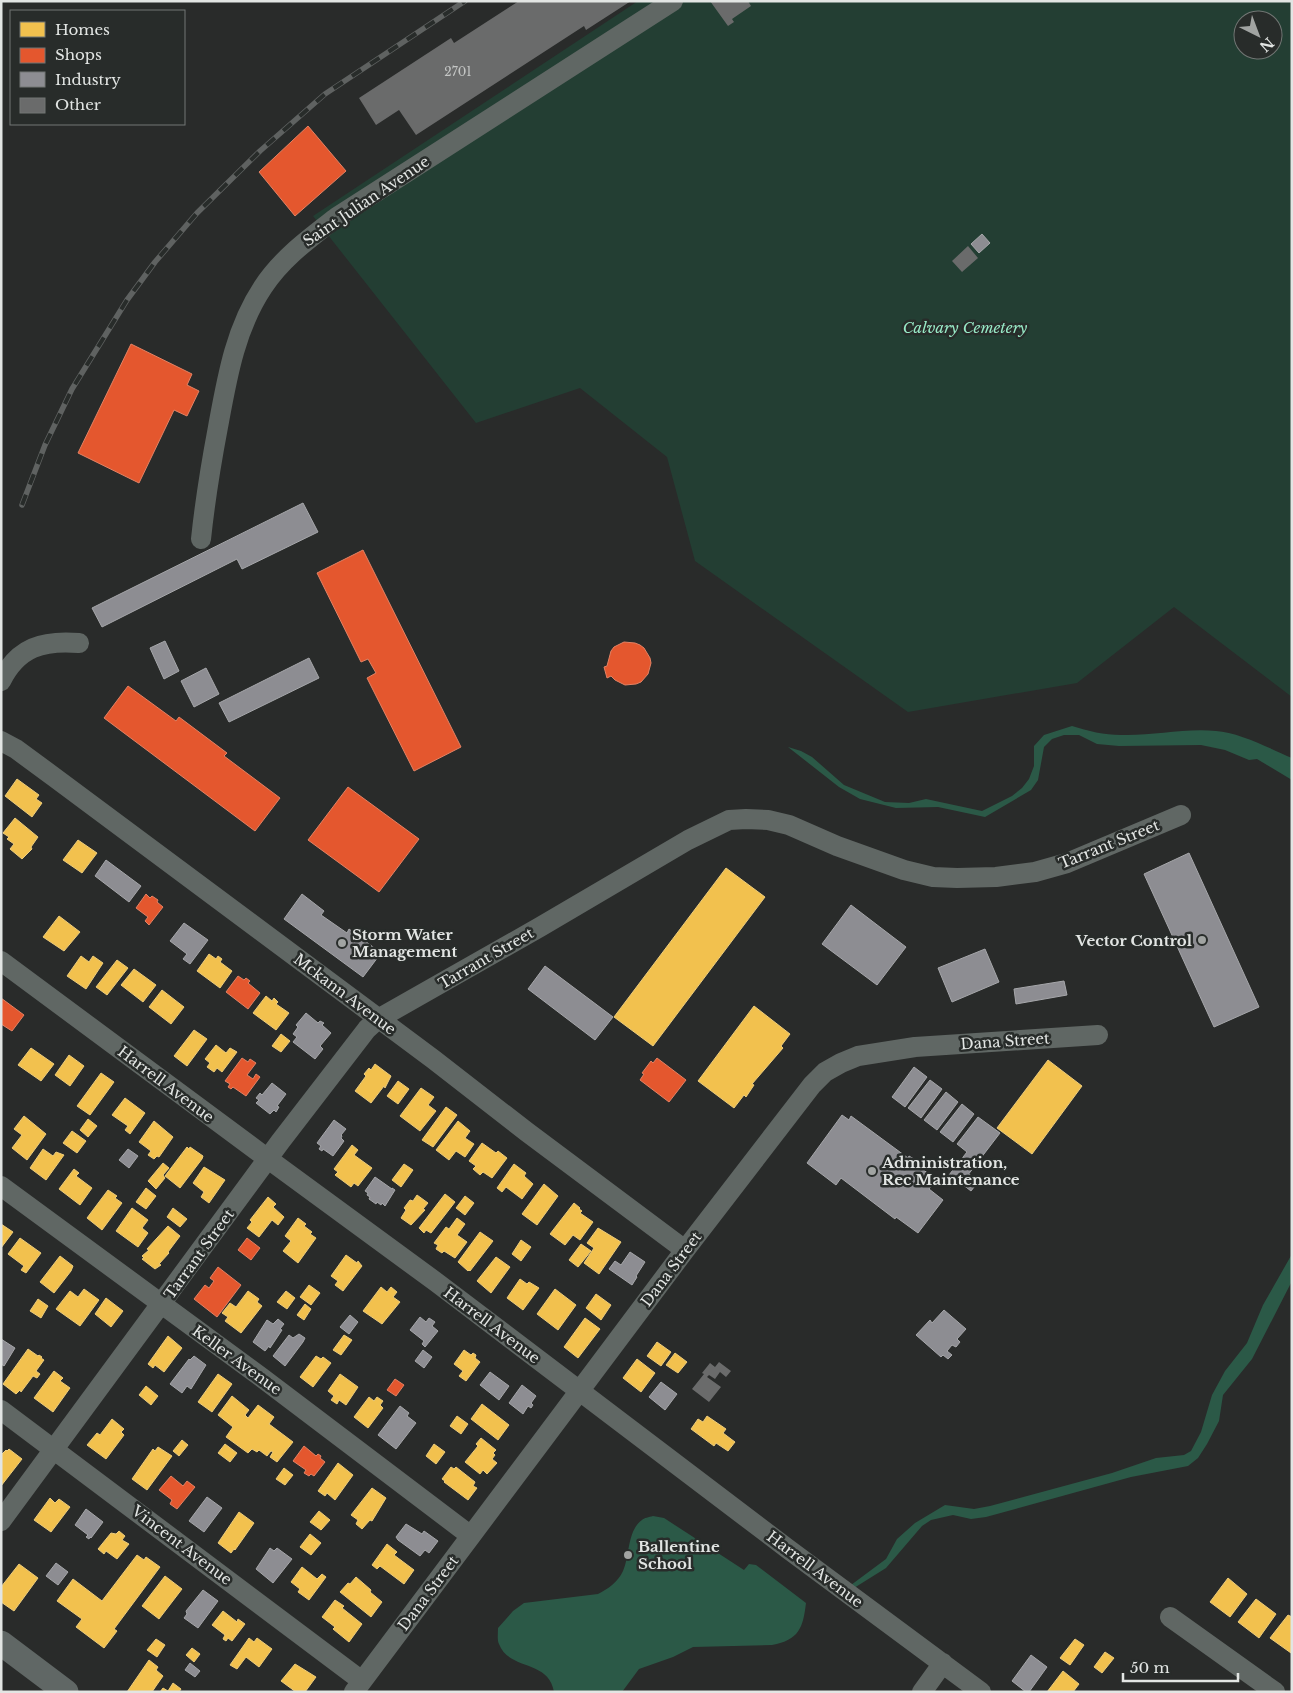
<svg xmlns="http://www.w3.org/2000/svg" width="1293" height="1693" font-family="'Libre Baskerville',serif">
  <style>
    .green { fill: #233e33; fill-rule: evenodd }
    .water { fill: #2b5947 }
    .homes { fill: #f2c14e; stroke: #edcc7b }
    .shops { fill: #e4572e; stroke: #e38264 }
    .industry { fill: #8d8d92; stroke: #a6a7aa }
    .building { fill: #6a6b6b }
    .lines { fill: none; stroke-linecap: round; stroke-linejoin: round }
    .minor { stroke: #606764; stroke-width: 20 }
    .major { stroke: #606765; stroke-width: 25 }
    .rail-casing { stroke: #5f6261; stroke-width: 5.5 }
    .rail { stroke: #282c2a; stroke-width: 4; stroke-dasharray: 11; stroke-linecap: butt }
    .poi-dot { fill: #a1a4a2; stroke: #282c2a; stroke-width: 2 }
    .labels { text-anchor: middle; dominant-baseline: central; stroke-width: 5; stroke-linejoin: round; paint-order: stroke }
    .number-label { font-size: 12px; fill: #c4c6c5 }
    .street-label { font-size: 15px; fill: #e2e5e3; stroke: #282c2a }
    .park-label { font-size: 15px; font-style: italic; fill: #98eac7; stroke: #282c2a }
    .poi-label { font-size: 15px; font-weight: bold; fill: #e2e5e3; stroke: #282c2a; text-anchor: start }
  </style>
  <rect width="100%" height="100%" fill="#292b2a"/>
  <path class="green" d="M638 1H1292V697L1174 607 1077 683 908 712 695 561 667 457 580 388 476 423 313 216ZM1243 20H1273V50H1243Z"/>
  <path class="water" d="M1072 726C1088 731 1104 735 1121 735 1153 736 1184 728 1216 731 1238 732 1271 749 1292 758V780L1257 759 1249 760 1225 750 1201 745 1119 746 1097 744 1079 735H1064L1052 739 1044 747 1038 780 1031 790 985 817 938 807 896 808 860 799 839 787 788 747 801 751 812 757 844 785 885 802 909 803 926 799 982 811 1012 796 1022 788 1029 779 1034 766V746L1044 735Z
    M1292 1254V1281L1252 1359 1223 1395 1219 1421 1207 1444 1198 1458 1188 1466 1131 1477 986 1517 971 1519 953 1515 931 1520 922 1526 886 1568 854 1588 851 1585 886 1559 897 1539 915 1523 945 1505 974 1509 990 1506 1112 1473 1156 1458 1184 1455 1191 1451 1201 1432 1212 1395 1225 1371 1247 1343 1263 1305Z
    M653 1516 664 1518 744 1570 749 1564 756 1565 806 1603C803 1628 799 1640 772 1645L693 1647 673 1657 639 1669 622 1692H554C549 1659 509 1671 499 1644 497 1640 498 1633 498 1628L513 1611 524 1603 598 1594C608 1589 618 1582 623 1571 630 1555 627 1531 642 1520 644 1518 649 1517 653 1516Z"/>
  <path class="homes" d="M17 779 39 795 36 799 42 803 32 817 5 796Z
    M15 818 38 837 31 847 32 849 22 859 10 849 14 844 7 839 9 837 3 833Z
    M78 840 97 853 82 873 63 860Z
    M726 868 765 897 653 1046 614 1017Z
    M59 916 80 932 64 951 43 937Z
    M209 954 216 959 218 956 222 959 220 962 232 971 220 988 197 971Z
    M81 956 89 962 93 956 103 963 86 989 67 976Z
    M117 960 128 968 107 995 96 987Z
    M134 969 156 985 143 1002 121 985Z
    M162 990 184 1007 171 1024 149 1007Z
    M266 996 272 1001 274 998 278 1002 276 1004 289 1013 276 1030 253 1013Z
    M754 1006 790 1034 781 1046 783 1048 752 1084 754 1085 746 1097 744 1095 734 1108 698 1081Z
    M194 1030 207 1039 187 1066 174 1056Z
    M281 1034 290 1041 281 1052 272 1046Z
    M216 1045 226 1053 230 1048 237 1052 222 1072 217 1068 214 1072 207 1067 210 1063 205 1059Z
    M31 1048 54 1064 41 1081 18 1065Z
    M69 1055 84 1066 70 1086 55 1075Z
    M1048 1060 1082 1086 1032 1154 997 1128Z
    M375 1064 391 1076 385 1088 384 1086 371 1103 355 1091 366 1076 364 1074 369 1068 371 1070Z
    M101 1073 114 1082 90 1115 77 1106Z
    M398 1081 409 1089 398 1104 387 1096Z
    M421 1088 434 1097 428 1105 436 1111 420 1131 400 1116Z
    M125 1098 145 1113 130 1134 125 1130 128 1126 112 1115Z
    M446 1107 457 1115 433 1147 422 1140Z
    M24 1116 46 1134 27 1160 12 1148 22 1135 14 1129Z
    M88 1119 97 1126 88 1137 80 1130Z
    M154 1121 173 1137 159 1157 157 1156 154 1159 148 1155 151 1151 139 1142Z
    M458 1121 470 1131 465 1138 474 1144 465 1157 456 1151 449 1160 436 1150Z
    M72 1131 86 1141 77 1153 63 1143Z
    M482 1143 496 1153 498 1151 507 1158 492 1178 483 1172 480 1175 473 1169 476 1166 469 1161Z
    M352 1145 358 1150 354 1155 372 1168 358 1186 354 1183 351 1187 335 1175 338 1172 334 1169Z
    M187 1147 189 1149 190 1147 203 1156 202 1159 180 1188 165 1176Z
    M43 1149 53 1156 56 1152 64 1155 46 1180 30 1168Z
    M163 1163 169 1168 163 1175 165 1178 156 1189 148 1181Z
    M404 1164 413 1170 401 1187 392 1180Z
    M514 1164 526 1173 524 1176 533 1184 522 1199 506 1187 502 1192 497 1188Z
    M204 1167 225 1180 209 1203 201 1197 204 1192 193 1183Z
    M74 1169 79 1173 76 1176 92 1188 80 1205 59 1189Z
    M544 1184 558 1196 537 1225 522 1214Z
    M146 1188 156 1196 146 1209 136 1202Z
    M108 1190 117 1196 115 1198 122 1203 102 1230 87 1218Z
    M445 1194 455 1202 431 1233 426 1230 424 1233 419 1228Z
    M417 1195 428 1203 423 1209 425 1210 411 1225 401 1218 406 1210 404 1208 410 1200 413 1201Z
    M465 1196 474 1203 465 1215 456 1208Z
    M268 1197 276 1204 273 1207 284 1217 278 1225 272 1220 259 1237 247 1228 252 1222 250 1220Z
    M574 1203 580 1208 579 1209 582 1211 580 1213 593 1222 580 1240 573 1235 565 1245 550 1234Z
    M132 1208 148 1220 142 1228 148 1233 138 1247 116 1231Z
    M173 1208 187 1219 180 1227 167 1217Z
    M298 1218 306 1224 304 1226 312 1232 310 1234 316 1238 298 1263 283 1251 291 1241 285 1236Z
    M457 1218 465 1224 457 1235 467 1242 455 1258 444 1251 442 1253 436 1249 438 1245 434 1243 446 1227 449 1229Z
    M1 1224 13 1232 1 1248Z
    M168 1226 180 1236 168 1252 169 1253 159 1264 161 1265 155 1269 142 1259 144 1258 142 1256 149 1250 147 1249Z
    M598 1228 621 1242 599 1274 584 1263 594 1248 587 1243Z
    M480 1232 493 1241 470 1271 469 1270 468 1271 458 1262Z
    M20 1238 41 1253 26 1273 21 1270 24 1266 8 1254Z
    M521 1240 531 1247 521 1261 512 1254Z
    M581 1244 591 1251 578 1267 569 1260Z
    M346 1255 357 1263 358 1261 362 1266 343 1291 335 1285 338 1281 331 1276Z
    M60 1256 73 1266 71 1271 54 1293 40 1282Z
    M496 1257 510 1267 491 1293 477 1281Z
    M520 1279 527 1284 529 1282 539 1288 523 1310 507 1298Z
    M309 1285 320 1293 311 1305 300 1297Z
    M381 1287 387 1292 391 1287 397 1292 393 1297 400 1302 382 1324 363 1311Z
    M84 1289 99 1300 80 1326 56 1309 70 1291 78 1297Z
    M555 1289 576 1305 558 1330 537 1314Z
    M248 1291 259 1299 257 1302 262 1306 241 1333 225 1321 228 1317 222 1313 230 1303 236 1307Z
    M286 1291 295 1298 287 1309 277 1302Z
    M596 1294 611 1305 601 1320 586 1308Z
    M106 1298 123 1311 111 1327 95 1314Z
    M38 1299 48 1306 41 1318 30 1311Z
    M305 1304 311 1309 304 1320 297 1315Z
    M585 1318 600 1329 578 1358 564 1347Z
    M344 1335 352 1340 341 1355 333 1350Z
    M168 1336 182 1348 164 1372 155 1365 153 1368 148 1364Z
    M657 1342 671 1352 661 1366 647 1356Z
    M28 1349 38 1356 39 1355 42 1357 41 1358 44 1360 36 1371 40 1374 37 1378 33 1376 21 1392 20 1390 16 1394 3 1384Z
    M464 1350 471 1355 473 1353 476 1355 475 1358 480 1362 466 1381 459 1376 463 1371 454 1364Z
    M675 1353 687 1362 678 1373 666 1365Z
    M316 1356 321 1359 323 1357 331 1363 313 1387 300 1377Z
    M637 1359 655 1373 641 1392 623 1378Z
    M54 1371 63 1378 60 1381 70 1388 53 1412 34 1398Z
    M218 1374 232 1384 212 1412 198 1402Z
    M340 1374 358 1387 346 1405 339 1400 337 1404 331 1400 334 1396 328 1391Z
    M146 1386 158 1396 151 1405 139 1395Z
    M232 1396 249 1410 245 1415 248 1418 258 1405 274 1417 269 1424 293 1442 277 1462 270 1457 273 1452 271 1451 267 1456 259 1450 257 1452 252 1449 248 1453 226 1437 233 1427 218 1415Z
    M369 1397 374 1401 377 1397 383 1401 380 1405 383 1408 368 1428 354 1417Z
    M482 1404 509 1425 498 1440 471 1419Z
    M457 1416 468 1424 461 1434 450 1426Z
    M707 1416 726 1429 723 1433 735 1442 728 1451 716 1443 714 1446 691 1429 698 1419 703 1422Z
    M112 1419 124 1429 121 1432 124 1435 106 1459 87 1445 97 1433 100 1435Z
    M481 1438 496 1450 493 1453 495 1455 492 1459 497 1463 487 1474 483 1470 480 1474 465 1462 478 1446 476 1444Z
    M182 1440 188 1445 179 1456 173 1451Z
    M225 1444 237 1453 230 1462 218 1453Z
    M434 1444 445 1452 436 1464 426 1456Z
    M158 1447 172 1456 147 1490 132 1479 153 1449 155 1451Z
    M9 1449 22 1459 1 1486V1455L6 1450 7 1451Z
    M338 1463 353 1475 335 1500 327 1493 325 1496 318 1491Z
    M451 1467 454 1469 456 1467 475 1482 473 1486 477 1488 468 1500 444 1482 445 1481 442 1479Z
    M284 1468 293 1475 285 1485 276 1479Z
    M372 1488 386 1498 372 1521 370 1520 362 1529 356 1524 358 1520 351 1515Z
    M50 1498 55 1503 59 1499 70 1507 51 1532 34 1520Z
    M319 1511 330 1520 321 1530 310 1522Z
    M239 1512 254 1523 235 1550 234 1549 231 1553 218 1543Z
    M119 1531 125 1536 122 1540 129 1544 117 1559 106 1551 104 1554 98 1549 111 1533 116 1534Z
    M310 1534 321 1543 311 1555 300 1547Z
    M387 1544 397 1552 394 1555 414 1570 404 1584 380 1566 377 1569 372 1565Z
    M137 1555 144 1560 146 1557 160 1567 114 1629 117 1631 104 1648 76 1627 82 1619 57 1601 73 1579 102 1601Z
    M19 1564 38 1578 14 1611 1 1602V1587Z
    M302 1567 317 1579 322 1574 326 1577 309 1600 298 1592 300 1589 291 1582Z
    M165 1576 182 1589 159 1619 142 1606Z
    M356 1577 371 1590 370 1592 382 1602 371 1617 340 1592 348 1583 350 1584Z
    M1228 1578 1247 1594 1230 1617 1210 1602Z
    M1256 1599 1276 1614 1259 1638 1238 1622Z
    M335 1600 344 1606 342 1608 362 1624 349 1642 333 1629 335 1627 322 1617Z
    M223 1611 237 1622 238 1619 245 1624 232 1641 228 1638 226 1641 223 1639 225 1635 212 1625Z
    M1288 1615 1292 1617 1291 1653 1270 1638Z
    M249 1638 254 1642 257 1638 272 1649 259 1667 246 1657 237 1669 230 1665Z
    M156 1639 165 1645 157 1657 147 1650Z
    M1075 1639 1084 1645 1070 1665 1060 1658Z
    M192 1648 200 1654 194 1662 186 1655Z
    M1105 1652 1114 1658 1102 1673 1094 1667Z
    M149 1660 158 1667 156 1670 163 1676 156 1686 152 1692H127Z
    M295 1664 316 1677 305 1692H296L281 1681Z
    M1063 1671 1079 1684 1073 1692H1047Z
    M173 1683 181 1689 179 1692H160L163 1688 168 1691Z"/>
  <path class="shops" d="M308 126 346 171 295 216 259 172Z
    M131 344 192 374 187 385 199 391 187 416 174 410 139 483 78 453Z
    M363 550 461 747 414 771 367 678 376 673 368 659 361 662 317 573Z
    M624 642 635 643 640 645 644 648 650 658 651 663 648 674 641 682 636 684 625 685 615 680 611 676 607 678 604 667 607 666 611 651 614 647Z
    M128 686 176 721 179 717 227 753 224 756 280 798 255 831 104 718Z
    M348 787 419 839 379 892 308 840Z
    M146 894 150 898 152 896 158 900 157 902 163 907 149 925 145 921 148 917 136 908Z
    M238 976 244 980 246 978 250 981 248 983 260 993 248 1009 226 992Z
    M1 998 24 1015 12 1031 1 1024Z
    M242 1058 248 1062 250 1059 256 1063 247 1075 253 1079 256 1074 260 1077 246 1096 233 1087 231 1089 228 1087 230 1084 225 1081Z
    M657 1058 686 1080 669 1102 640 1080 644 1074 642 1073 651 1061 653 1063Z
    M247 1238 260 1248 251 1260 238 1250Z
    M218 1267 241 1285 217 1317 194 1299 205 1285 209 1288 214 1281 210 1278Z
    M395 1379 404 1385 396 1396 387 1390Z
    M304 1446 316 1456 318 1454 321 1456 320 1458 325 1462 314 1476 311 1474 309 1476 304 1473 306 1470 293 1461Z
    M171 1476 183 1486 187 1481 195 1487 177 1509 170 1504 172 1500 159 1490Z"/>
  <path class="industry" d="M982 234 990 243 979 253 971 244Z
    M303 503 318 532 242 569 237 559 102 627 92 608Z
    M165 641 179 671 164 679 150 648Z
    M309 658 319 678 229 722 219 703Z
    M206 668 219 694 194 707 181 681Z
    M1189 853 1259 1007 1214 1027 1144 874Z
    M106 860 141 886 129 902 95 876Z
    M302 894 324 911 321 915 347 933 349 929 381 953 363 977 284 919Z
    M851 905 906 947 877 985 822 944Z
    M184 923 208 940 190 964 183 959 187 954 170 941Z
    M985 949 999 982 952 1002 938 968Z
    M545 966 613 1017 595 1040 528 989Z
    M1064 981 1067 995 1016 1004 1014 989Z
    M306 1013 318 1023 320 1021 324 1023 322 1025 331 1033 320 1046 323 1049 315 1059 293 1042 297 1037 293 1034 298 1027 296 1025Z
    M914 1067 927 1077 905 1107 892 1097Z
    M930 1080 942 1089 921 1118 908 1108Z
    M272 1083 286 1094 277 1106 279 1107 276 1112 274 1110 270 1114 256 1103 259 1100 256 1098 260 1093 262 1095Z
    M946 1092 958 1102 937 1130 924 1120Z
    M962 1104 974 1114 953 1142 940 1132Z
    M842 1115 849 1120 851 1116 908 1158 909 1156 917 1161 915 1164 936 1179 929 1189 943 1200 918 1233 896 1217 895 1219 841 1178 836 1185 807 1163Z
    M978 1117 1000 1133 961 1184 949 1175 967 1152 957 1144Z
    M334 1120 346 1129 341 1135 342 1136 341 1138 344 1141 333 1156 323 1149 322 1151 319 1149 321 1146 317 1143Z
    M128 1149 138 1156 129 1168 119 1160Z
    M969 1174 978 1182 971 1191 962 1184Z
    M375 1177 392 1189V1188L395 1190 385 1206 382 1203 381 1205 377 1202 376 1204 369 1199 370 1197 367 1195 368 1193 365 1191Z
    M630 1252 645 1262 636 1276 637 1277 632 1285 609 1269 615 1261 621 1265Z
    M944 1310 966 1329 957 1339 960 1342 956 1347 952 1345 947 1351 952 1355 948 1359 943 1355 941 1357 916 1335 930 1320 932 1323Z
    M350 1315 358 1322 349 1334 340 1327Z
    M420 1317 426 1322 429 1318 435 1322 432 1326 438 1331 425 1347 422 1344 424 1341 410 1330Z
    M278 1319 284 1324 280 1329 282 1330 270 1348 269 1346 265 1351 253 1342 267 1320 273 1324Z
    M299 1334 305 1338 303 1342 285 1366 273 1356 289 1335 293 1338Z
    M1 1339 15 1348 4 1366 1 1364Z
    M423 1350 432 1357 424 1368 415 1361Z
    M194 1356 206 1365 191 1389 187 1386 182 1393 170 1384 189 1359 190 1360Z
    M490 1372 509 1386 499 1400 480 1385Z
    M661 1382 677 1394 665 1410 649 1397Z
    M522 1385 536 1396 531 1403 533 1405 531 1408 528 1406 523 1414 509 1403Z
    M400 1406 409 1413 407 1416 416 1423 396 1449 378 1435Z
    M207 1497 222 1508 204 1532 189 1521Z
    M86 1509 103 1522 91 1538 90 1537 89 1539 86 1537 88 1535 75 1525Z
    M406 1524 422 1534 424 1531 438 1541 429 1553 425 1550 420 1556 398 1540 396 1537Z
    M270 1548 274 1551 277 1548 292 1559 273 1583 256 1569Z
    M56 1563 68 1572 58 1585 46 1576Z
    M203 1590 218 1601 198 1628 184 1618 187 1614 186 1611Z
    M1031 1655 1047 1667 1029 1692H1026L1012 1681Z
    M190 1663 200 1671 195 1677 185 1670Z"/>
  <path class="building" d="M519 1H631L586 30 584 26 416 135 399 110 376 125 359 98 451 38 454 43Z
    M710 1H748L751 6 732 19 734 22 728 26Z
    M968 246 978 258 962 272 952 261Z
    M719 1362 731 1371 726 1377 720 1372 715 1379 709 1375 707 1377 721 1387 709 1402 692 1389 704 1374 702 1373 710 1363 715 1367Z"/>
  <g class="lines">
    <path class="minor" d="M201 539C205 501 211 464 218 427 227 378 235 329 263 287 282 258 310 238 337 217L673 1
      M1 681C18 647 43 640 79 643
      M1 741 16 749 54 777 433 1059 527 1132 685 1250
      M1 961 260 1153 436 1282 788 1549 981 1692
      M1 1186 261 1377 471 1536
      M1 1410 362 1681
      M1 1521 280 1142 367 1029 378 1019 540 927 688 840 729 820 746 819 768 820 789 825 837 846 904 870 933 877 957 878 996 877 1035 872 1067 863 1181 815
      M1170 1617 1275 1692
      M354 1692 685 1250 812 1085 825 1072 841 1063 858 1056 915 1047 1098 1035
      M922 1692 943 1663"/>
    <path class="major" d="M1 1643 66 1692"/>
    <defs>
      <path id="rail" d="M22 505 45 445 72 389 127 300 155 262 197 213 260 151 325 94 465 1"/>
    </defs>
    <use href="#rail" class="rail-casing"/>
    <use href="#rail" class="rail"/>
  </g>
  <g class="poi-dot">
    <circle cx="1202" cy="940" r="5"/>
    <circle cx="342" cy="943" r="5"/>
    <circle cx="872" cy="1171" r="5"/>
    <circle cx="628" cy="1555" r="5"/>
  </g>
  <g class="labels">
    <g class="number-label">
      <text x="458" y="71">2701</text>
    </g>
    <g class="street-label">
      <text transform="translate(366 201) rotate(-34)">Saint Julian Avenue</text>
      <text transform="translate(1109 844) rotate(-22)">Tarrant Street</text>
      <text transform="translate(486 958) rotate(-30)">Tarrant Street</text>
      <text transform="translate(345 994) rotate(37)">Mckann Avenue</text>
      <text transform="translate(1005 1041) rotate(-4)">Dana Street</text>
      <text transform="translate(166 1084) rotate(37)">Harrell Avenue</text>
      <text transform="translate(199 1254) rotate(-54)">Tarrant Street</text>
      <text transform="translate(671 1269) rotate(-53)">Dana Street</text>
      <text transform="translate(492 1325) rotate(37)">Harrell Avenue</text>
      <text transform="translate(237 1360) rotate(36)">Keller Avenue</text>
      <text transform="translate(182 1545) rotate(37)">Vincent Avenue</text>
      <text transform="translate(815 1569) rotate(37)">Harrell Avenue</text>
      <text transform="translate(428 1593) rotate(-53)">Dana Street</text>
    </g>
    <g class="park-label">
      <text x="965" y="327">Calvary Cemetery</text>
    </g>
    <g class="poi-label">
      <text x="352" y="934">Storm Water<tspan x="352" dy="17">Management</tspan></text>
      <text x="1192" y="940" text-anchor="end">Vector Control</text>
      <text x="882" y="1162">Administration,<tspan x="882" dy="17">Rec Maintenance</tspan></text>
      <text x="638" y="1546">Ballentine<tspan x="638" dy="17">School</tspan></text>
    </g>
  </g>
  <rect width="1293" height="1693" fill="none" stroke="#e2e5e3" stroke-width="5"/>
  <rect x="10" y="10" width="175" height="115" fill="#282c2a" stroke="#727674"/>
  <rect x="20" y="22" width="25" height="15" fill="#f2c14e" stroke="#727674"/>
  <text x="55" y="35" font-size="15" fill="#e2e5e3">Homes</text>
  <rect x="20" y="48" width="25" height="15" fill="#e4572e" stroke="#727674"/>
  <text x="55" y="60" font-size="15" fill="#e2e5e3">Shops</text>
  <rect x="20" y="72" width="25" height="15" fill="#8d8d92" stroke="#727674"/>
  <text x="55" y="85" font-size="15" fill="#e2e5e3">Industry</text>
  <rect x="20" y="98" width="25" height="15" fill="#6a6b6b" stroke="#727674"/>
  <text x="55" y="110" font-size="15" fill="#e2e5e3">Other</text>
  <g transform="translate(1258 35) rotate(138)"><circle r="24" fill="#282c2a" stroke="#727674"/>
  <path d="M0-4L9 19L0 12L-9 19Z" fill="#a1a4a2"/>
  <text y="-8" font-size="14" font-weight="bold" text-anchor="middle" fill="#e2e5e3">N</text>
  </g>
  <path d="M1123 1673v8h115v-8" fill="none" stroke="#e2e5e3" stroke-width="2.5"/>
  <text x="1130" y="1673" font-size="15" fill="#e2e5e3" stroke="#282c2a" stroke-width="4" paint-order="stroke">50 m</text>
</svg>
